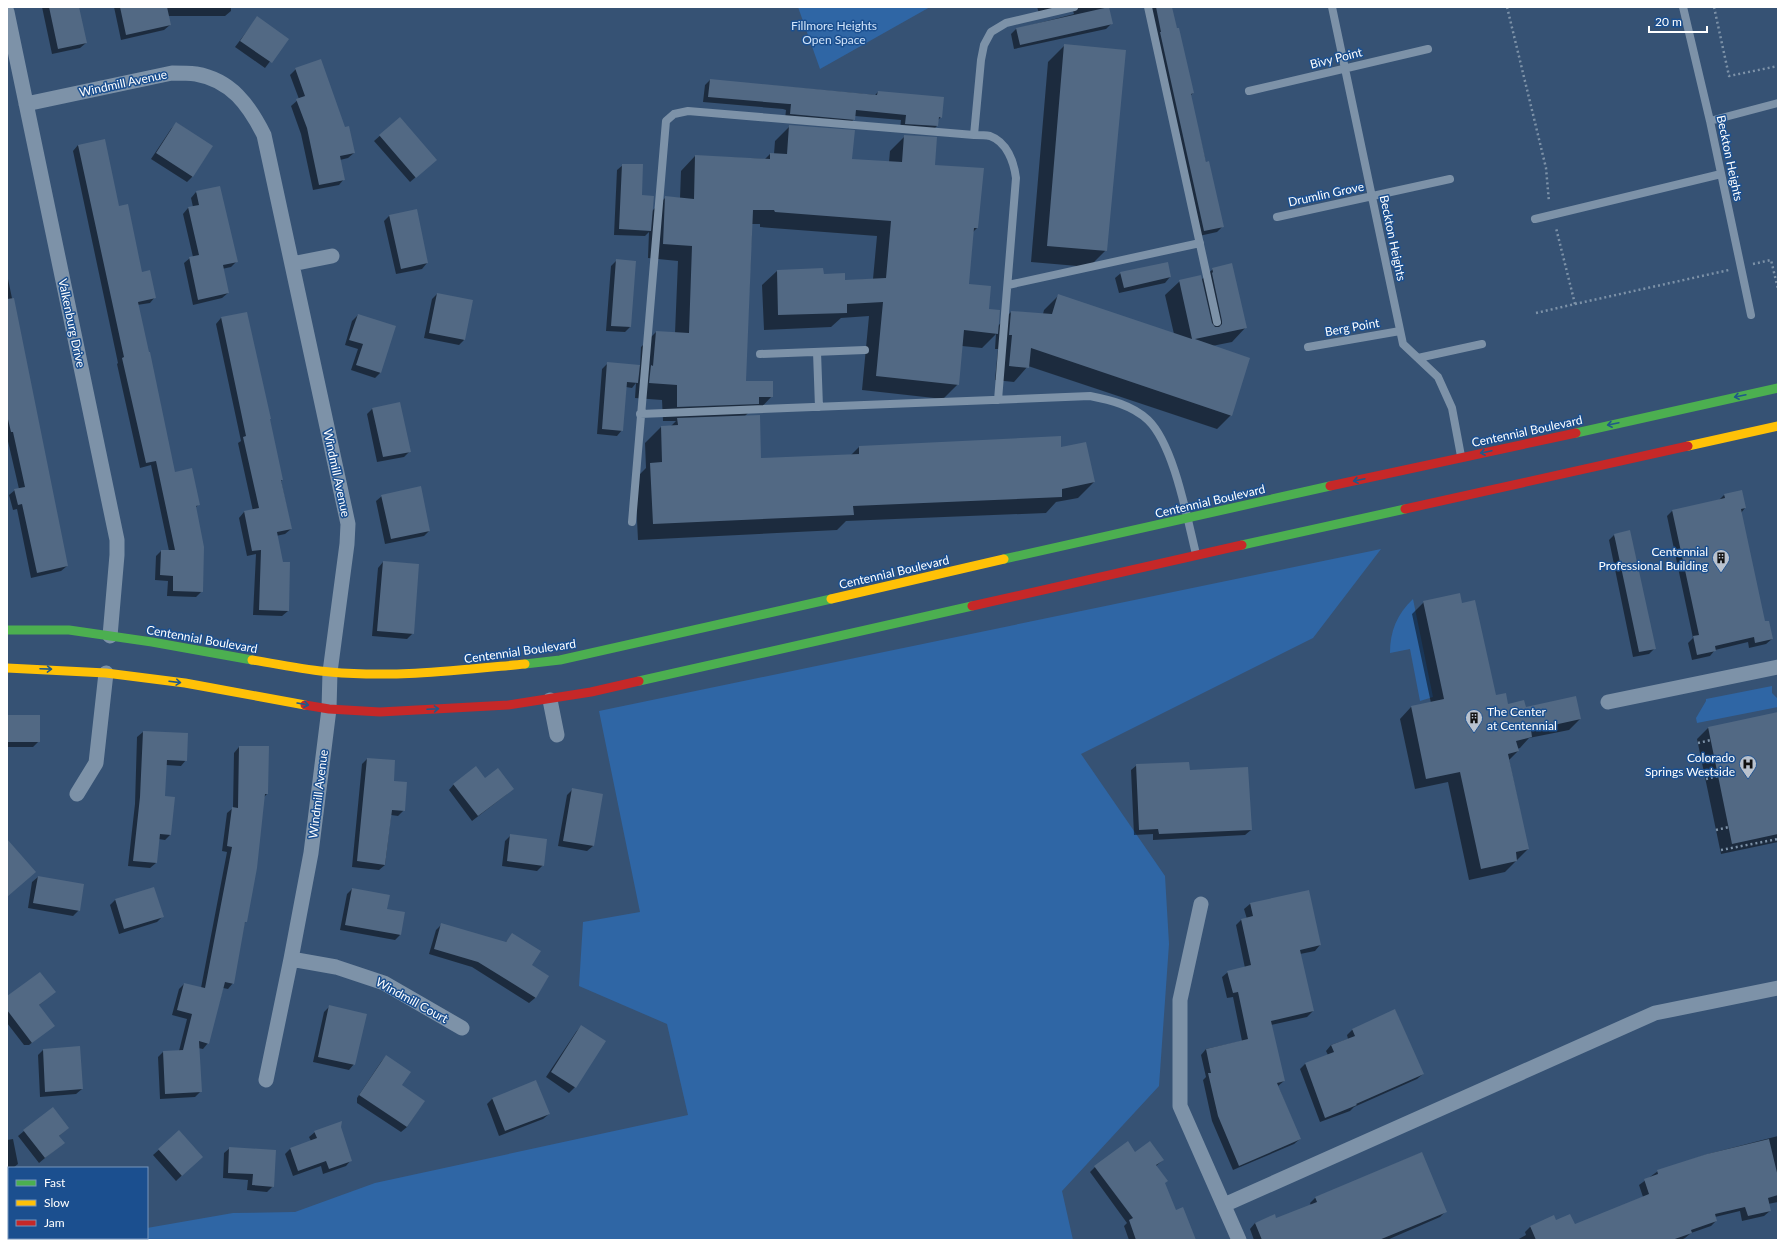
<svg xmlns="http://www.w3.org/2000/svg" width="1785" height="1247" font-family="Lato,sans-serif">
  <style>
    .green { fill: #2f66a5 }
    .shadow { fill: #0007 }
    .building { fill: #526984 }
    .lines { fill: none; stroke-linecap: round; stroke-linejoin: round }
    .path { stroke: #7d92a8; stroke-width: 2.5; stroke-dasharray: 2 3; stroke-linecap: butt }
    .lane { stroke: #7d92a8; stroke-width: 8 }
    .street { stroke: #7d92a8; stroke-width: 15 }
    .fast { stroke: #4caf50; stroke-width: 9 }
    .slow { stroke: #ffc107; stroke-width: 9 }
    .jam { stroke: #c62828; stroke-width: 9 }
    .oneway { stroke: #205989 }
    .labels { text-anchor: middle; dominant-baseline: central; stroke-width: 3; stroke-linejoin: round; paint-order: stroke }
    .park-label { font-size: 12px; fill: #cfe3fa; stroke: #1b4f8f }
    .street-label { font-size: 12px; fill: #fff; stroke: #1b4f8f }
    .poi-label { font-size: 12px; fill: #fff; stroke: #1b4f8f; text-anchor: end }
  </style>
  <rect width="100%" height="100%" fill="#365274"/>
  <path class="green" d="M798 7H930L820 69Z
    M1381 549 1313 638 1081 754 1165 876 1169 944 1159 1086 1062 1191 1073 1240H86L94 1238H147V1228L233 1213 295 1212 375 1183 688 1115 667 1024 579 986 583 922 640 912 599 711Z
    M1413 599 1433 697 1420 701 1410 649 1390 653C1390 631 1397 614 1413 599Z
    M1772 686V693L1778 699V707L1697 723 1696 718 1706 701V699Z"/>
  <path class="shadow" d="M42 7H78L86 43 80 48 52 54Z
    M114 7H231V11L225 16H168L170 25 164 30 121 40Z
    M1037 7H1066L1039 13Z
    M1068 7H1108L1112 23 1106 29 1014 49 1011 34 1016 29 1074 14 1072 8Z
    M1149 7H1171L1193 93 1190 96 1206 163 1222 227 1217 232 1199 236Z
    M257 18 287 39 265 68 235 47Z
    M1065 45 1106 250 1089 267 1031 262 1048 62Z
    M296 69 354 153 348 158 340 160 344 179 339 185 313 190 301 134 291 106 299 99 290 75Z
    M710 80 875 95 878 92 941 117 937 121V126L931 132 900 129 901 120 855 116 854 119 849 125 785 119 786 110 783 109 703 102 705 85Z
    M400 118 430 165 410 182 374 141Z
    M177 123 212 147 192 177 187 182 151 159 171 129Z
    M790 126 851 160 889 162 890 151 905 136 934 166 977 228 973 232 968 285 988 310 998 326 1011 312 1043 314 1044 310 1058 296 1174 334 1165 295 1180 281 1201 280 1213 269 1246 327 1232 342 1212 346 1231 415 1217 429 1028 366 1014 382 995 380 998 349H995L996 334 982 348 962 346 958 384 943 399 862 390 869 316 841 318 831 327 764 330 762 285 777 271 823 275 844 281 873 279 877 236 760 227V224H752L745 382 772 396 758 411H750L745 416 760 459 851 455 859 447 1060 448 1094 482 1078 498 1056 502 1046 513 846 521 837 530 638 540 635 479 646 468 645 443 661 427H670L676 421H663L662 400 635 398 636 383 632 388 626 387 622 430 617 436 597 434 602 369 608 363 640 366 641 347 656 332 675 333 678 261 648 258 649 232 645 236 614 235 617 170 623 165 652 211 666 197 680 198 681 171 695 156 765 159 770 154H774L775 141Z
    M78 145 118 207 141 273 155 297 150 303 137 305 174 473 199 504 195 508 202 591 196 597 167 596 168 581 155 580 156 556 161 551H169L151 465 140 468 117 364 118 363 73 151Z
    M196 192 237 261 231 267 222 269 228 293 222 298 193 305 184 263 190 258 193 257 183 214 188 208 193 207 191 198Z
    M390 215 427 263 422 269 396 274 384 221Z
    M616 261 630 327 625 332 606 331 611 266Z
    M1121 273 1170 277 1165 283 1119 293 1115 278Z
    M7 274 67 566 61 571 31 578 17 509 13 510 9 495 15 490 19 489 7 437Z
    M437 294 464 340 459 345 424 338 432 299Z
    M246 313 270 419 269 420 282 480 281 481 291 529 285 534 276 536 288 611 282 616 253 615 256 554 247 556 239 518 244 512 253 511 238 443 241 441 216 324 221 318Z
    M358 315 381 372 375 378 351 370 358 349 345 345 352 321Z
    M373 408 410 451 404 457 377 462 367 414Z
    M1724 495 1745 508 1741 513 1764 623 1772 639 1766 644 1749 648 1748 642 1715 650 1710 656 1692 660 1688 643 1693 638 1667 516 1672 511 1719 500Z
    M382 496 429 531 424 536 385 544 376 501Z
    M1614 535 1655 648 1649 654 1633 657 1609 540Z
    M383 562 413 633 407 639 372 636 378 568Z
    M1424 602 1461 604 1495 697 1508 705 1580 719 1569 730 1529 738 1520 748 1517 749 1518 751 1509 760 1528 849 1505 872 1469 880 1448 782 1415 789 1400 719 1411 707 1431 703 1412 614Z
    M1778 713V842L1721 854 1697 739 1708 728Z
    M7 716 39 741 33 747H7Z
    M143 732 187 734 186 760 181 766 166 765 164 797 170 835 165 840 158 839 156 863 150 868 128 866 135 804 137 737Z
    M239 747 267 794 264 797 246 921 244 924 233 983 228 989 223 988 208 1043 203 1049 198 1048 201 1091 195 1097 160 1099 158 1057 163 1052 179 1051 187 1019 172 1015 179 989 184 984 201 988 227 852 222 851 227 813 233 808 234 753Z
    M367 759 393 782 404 810 398 816 391 815 385 865 379 870 352 867 362 764Z
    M1137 765 1251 830 1245 835 1153 840V834L1134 835 1131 770Z
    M485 779 507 794 472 821 449 790 454 784Z
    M572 790 593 846 587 851 558 846 567 795Z
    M511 835 543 865 537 871 502 866 505 841Z
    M38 877 79 910 73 916 28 908 32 882Z
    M153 888 162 917 157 922 119 934 110 905 115 900Z
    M352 889 386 909 400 935 395 940 340 930 347 894Z
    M1308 891 1320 945 1315 951 1300 954 1313 1011 1307 1017 1271 1025 1284 1081 1278 1086 1300 1139 1294 1144 1233 1170 1212 1121 1203 1080 1206 1077 1201 1055 1206 1049 1242 1041 1233 997 1227 998 1222 977 1228 972 1245 968 1236 925 1241 920 1247 919 1244 909 1250 904Z
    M441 925 505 943 513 934 530 965 548 977 535 998 529 1003 472 967 429 954 436 930Z
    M54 992 38 1006 53 1026 29 1045H24L7 1023V998Z
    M330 1006 354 1064 349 1070 313 1062 324 1012Z
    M1395 1010 1423 1074 1417 1079 1354 1107 1350 1111 1320 1122 1300 1069 1305 1064 1328 1055 1326 1051 1331 1045 1348 1039 1347 1035 1352 1030Z
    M581 1026 604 1041 575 1087 569 1093 546 1077 576 1032Z
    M43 1050 82 1089 76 1094 40 1097 38 1055Z
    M386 1056 401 1086 424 1101 407 1127 401 1132 357 1103V1098L381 1062Z
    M536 1081 549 1114 543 1119 499 1136 487 1104 492 1099Z
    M340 1127 351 1160 346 1166 323 1174 321 1166 293 1176 285 1154 290 1149 311 1141 309 1137 315 1132Z
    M68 1128 58 1137 63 1143 39 1163 18 1136 24 1131Z
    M179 1132 196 1162 176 1181 153 1155Z
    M1778 1136V1202L1768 1204 1770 1211 1764 1216 1742 1221 1740 1211 1715 1217 1716 1221 1711 1226 1691 1233 1685 1238 1681 1240H1517L1526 1235 1525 1232 1530 1227 1554 1217 1555 1221 1574 1226 1643 1197 1639 1185 1658 1171 1708 1154Z
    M13 1139 18 1164 13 1168H9L7 1170V1140Z
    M230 1148 273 1186 267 1192 247 1190 248 1180 223 1178 224 1153Z
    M1421 1153 1445 1212 1440 1217 1387 1240H1254L1250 1229 1255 1223 1276 1220 1311 1206 1310 1203 1315 1198Z
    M1135 1154 1163 1160 1156 1166 1164 1183 1175 1212 1195 1240H1129L1124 1226 1127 1223 1090 1172 1095 1167Z"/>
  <path class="building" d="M49 7H79L87 43 58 49Z
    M120 7H167L171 25 126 35Z
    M1109 7 1113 24 1020 45 1016 28Z
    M1156 7H1172L1177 28H1179L1194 93 1191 94 1206 162 1209 161 1224 227 1204 231 1160 32H1161Z
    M257 16 289 39 272 63 240 41Z
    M1064 44 1126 50 1107 251 1047 246Z
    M321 59 345 127 349 126 355 153 340 156 345 180 319 185 307 128 296 99 305 96 295 68Z
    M710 79 877 95 878 91 944 97 942 118 939 117 938 126 905 124 906 115 856 110 855 120 790 114 791 104H789L708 97Z
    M400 117 437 160 416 178 379 135Z
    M176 122 213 146 193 177 156 153Z
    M789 125 855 130 852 159 902 162 904 135 937 137 935 165 984 168 978 228H974L969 284 991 286 989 309 1000 310 998 334 964 330 959 385 876 376 883 302 847 304V313L778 315 777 270 823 268 824 274 845 273V280L886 278 891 221 775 212 774 210H753L746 381H773V397H759V404L677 407V385L649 383 651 365 653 366 656 331 689 333 692 246 663 244 665 196 694 199 695 155 770 159V153L787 154Z
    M105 139 119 206 128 204 142 272 150 270 156 298 138 302 149 352H150L175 472 192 468 200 505 196 506 204 547 203 592 173 591V576L160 575 161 550H175L156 461 146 463 122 358 124 357 78 145Z
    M622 164H643L642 195 654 196 651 231 619 229Z
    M220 186 238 262 223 265 229 293 198 300 189 257 199 255 188 207 199 205 196 191Z
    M417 209 428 263 401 269 389 215Z
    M616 259 636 261 631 327 611 326Z
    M1168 262 1171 277 1124 288 1120 272Z
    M1232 263 1247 328 1195 339 1250 358 1232 416 1031 348 1029 368 1009 366 1012 335H1009L1011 311 1052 314 1058 294 1192 339 1179 280 1201 275 1212 323 1215 327H1219L1222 324V321L1212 273 1213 272 1212 268Z
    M437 293 473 300 465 340 429 333Z
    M14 298 68 566 37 573 22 504 18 505 14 489 25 487 13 432H11L7 415V299Z
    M247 312 271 419H270L283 480H281L292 529 277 532 283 562H290L289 611 259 610 261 550 252 551 244 511 259 508 243 437 246 436 221 317Z
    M358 314 396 326 381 373 356 365 363 344 349 340Z
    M607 362 640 365 638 383 627 382 623 431 602 429Z
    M400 402 411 452 383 457 372 408Z
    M760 415 761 458 859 454V446L1061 436V447L1086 442 1095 482 1062 489V497L853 506 854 515 653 524 650 463 662 462 661 426 678 425 677 418Z
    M421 486 430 531 391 539 381 495Z
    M1742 490 1746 508 1741 509 1765 621H1769L1773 639 1755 643 1754 637 1715 646 1716 651 1697 655 1693 636 1699 635 1672 510 1725 498 1724 494Z
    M1630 530 1656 649 1639 652 1614 534Z
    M383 561 419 564 414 634 377 631Z
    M1460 593 1462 603 1475 600 1496 695 1506 693 1508 704 1524 700 1526 707 1576 696 1581 719 1531 730 1532 737 1516 741 1519 751 1508 754 1529 849 1516 852 1517 861 1481 869 1460 772 1426 779 1411 706 1444 699 1423 601Z
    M1778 712V834L1732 844 1708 727Z
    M7 715H40V742H7Z
    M143 731 188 733 187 761 167 760 165 796 175 797 171 835 160 834 157 863 133 861 140 797Z
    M239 746H269L268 794H265L257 868 247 922H245L234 984 225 982 209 1044 199 1041 202 1092 165 1094 163 1051 183 1050 192 1014 177 1010 184 983 205 988 232 847 227 846 232 807 238 808Z
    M367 758 395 760 394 781 407 782 405 811 392 810 385 865 357 861Z
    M1189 762 1190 770 1248 767 1252 830 1159 834 1158 829 1139 830 1136 764Z
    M476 766 485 778 498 768 514 789 478 816 453 784Z
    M572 788 603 794 594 846 563 841Z
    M510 834 547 839 544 866 507 861Z
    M7 839 36 872 7 897Z
    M38 876 84 884 80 911 33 903Z
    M154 887 164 917 124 929 115 899Z
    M352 888 390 895 387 909 405 912 401 935 345 925Z
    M1309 890 1321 945 1300 950 1314 1011 1271 1021 1285 1081 1277 1083 1301 1139 1239 1166 1218 1116 1208 1073H1211L1206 1049 1248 1039 1238 992 1233 993 1227 971 1251 965 1241 919 1253 916 1250 903Z
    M441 923 506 942 512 933 541 951 532 965 549 976 536 998 478 962 434 949Z
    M40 972 56 992 39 1005 55 1026 32 1043 7 1010V996Z
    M329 1005 367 1014 355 1065 318 1057Z
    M1395 1009 1424 1074 1356 1104 1357 1105 1325 1118 1305 1063 1334 1052 1331 1045 1355 1036 1352 1029Z
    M581 1025 606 1041 576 1088 551 1072Z
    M80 1046 83 1089 45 1092 43 1049Z
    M386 1055 411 1072 402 1085 425 1101 407 1127 359 1095Z
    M536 1080 550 1114 505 1131 492 1098Z
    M53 1107 69 1128 59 1136 65 1143 45 1158 23 1130Z
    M342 1121 341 1127 352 1161 329 1169 326 1161 298 1171 290 1148 317 1138 314 1131Z
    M179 1130 203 1157 182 1176 158 1149Z
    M1769 1139 1778 1177V1195L1768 1198 1771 1211 1748 1216 1745 1207 1715 1214 1717 1221 1691 1230 1692 1233 1672 1240H1536L1530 1226 1554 1215 1556 1220 1570 1214 1575 1224 1649 1194 1644 1179 1658 1174 1657 1170 1707 1154Z
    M1128 1141 1135 1152 1150 1141 1164 1160 1156 1165 1168 1181 1165 1183 1176 1210 1183 1207 1196 1240H1136L1129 1220 1133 1218 1094 1166Z
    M229 1147 276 1150 274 1187 252 1185 253 1174 228 1173Z
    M1422 1152 1447 1212 1379 1240H1262L1255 1223 1275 1214 1276 1218 1317 1202 1315 1197Z"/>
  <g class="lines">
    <path class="path" d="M1507 7 1546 168 1549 202
      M1714 7 1729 76 1778 66
      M1753 264 1771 260 1778 289
      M1575 304 1729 270
      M1536 313 1575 304 1556 228
      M1698 743 1711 740
      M1706 779 1718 776
      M1716 830 1729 827
      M1721 850 1778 839"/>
    <path class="lane" d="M1148 7 1217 322
      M1332 7 1403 344 1438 377 1452 408 1461 456
      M1683 7 1710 121 1751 315
      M1249 91 1428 49
      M1710 121 1778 103
      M974 135 981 60 984 45 991 32 1006 23 1074 7
      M1277 217 1450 179
      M1535 219 1721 174
      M1008 285 1200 243
      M1308 347 1400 331
      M817 352 819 407
      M760 354 865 350
      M1418 358 1482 344
      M640 414 1090 396C1110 400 1132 405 1148 420 1174 445 1187 518 1196 554
      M632 522 666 121 674 114 688 111 974 135C979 135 985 135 990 136 1007 142 1014 162 1016 178L998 400"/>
    <path class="street" d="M7 12 117 540V555L110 636
      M26 104 172 73C180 73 188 73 196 74 231 80 249 105 264 135L348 524 347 544 330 672 329 709 311 853 291 959 266 1080
      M292 264 332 256
      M550 700 557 735
      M1608 702 1778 667
      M77 794 96 763 106 673
      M1201 904 1180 1000V1106L1239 1240
      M291 959 336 967 384 983 462 1028
      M1224 1205 1655 1013 1778 988"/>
    <path class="fast" d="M1576 433 1778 388
      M1242 545 1405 509
      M1004 559 1330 486
      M7 630H69L152 642 252 660
      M525 664 560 660 831 599
      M639 681 972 606"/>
    <path class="slow" d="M1688 446 1778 426
      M831 599 1004 559
      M252 660C278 664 304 670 330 672 395 678 460 670 525 664
      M7 668 106 673 185 683 305 705"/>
    <path class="jam" d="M1330 486 1576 433
      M1405 509 1688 446
      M972 606 1242 545
      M305 705 329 709 380 712 508 705 591 692 639 681"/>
  </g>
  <defs><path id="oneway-shaft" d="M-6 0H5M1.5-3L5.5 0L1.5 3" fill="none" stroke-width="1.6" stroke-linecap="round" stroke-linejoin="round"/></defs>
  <g class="oneway">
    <use href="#oneway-shaft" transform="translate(1740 396) rotate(168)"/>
    <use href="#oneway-shaft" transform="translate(1613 424) rotate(168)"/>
    <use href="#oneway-shaft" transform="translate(1486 452) rotate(168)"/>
    <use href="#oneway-shaft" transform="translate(1359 480) rotate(168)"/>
    <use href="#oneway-shaft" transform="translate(46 669) rotate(2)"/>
    <use href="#oneway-shaft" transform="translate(175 682) rotate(7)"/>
    <use href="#oneway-shaft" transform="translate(303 704) rotate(10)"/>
    <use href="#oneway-shaft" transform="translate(433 709) rotate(-3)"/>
  </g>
  <defs>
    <symbol id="building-pin" viewBox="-11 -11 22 30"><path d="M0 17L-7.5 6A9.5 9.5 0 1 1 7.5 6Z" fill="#b9c2ce" stroke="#1b4f8f"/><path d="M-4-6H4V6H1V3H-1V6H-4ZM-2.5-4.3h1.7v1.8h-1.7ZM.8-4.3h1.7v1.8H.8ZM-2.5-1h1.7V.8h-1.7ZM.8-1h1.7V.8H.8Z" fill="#111"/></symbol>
    <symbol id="hospital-pin" viewBox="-11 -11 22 30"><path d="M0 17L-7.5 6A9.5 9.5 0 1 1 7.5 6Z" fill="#b9c2ce" stroke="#1b4f8f"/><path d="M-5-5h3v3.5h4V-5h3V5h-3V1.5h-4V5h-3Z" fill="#111"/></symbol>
  </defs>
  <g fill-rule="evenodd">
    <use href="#building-pin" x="1711" y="548" width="20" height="27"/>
    <use href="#building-pin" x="1464" y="708" width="20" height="27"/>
    <use href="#hospital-pin" x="1738" y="754" width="20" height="27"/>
  </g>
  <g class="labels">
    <g class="park-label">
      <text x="834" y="25">Fillmore Heights<tspan x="834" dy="14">Open Space</tspan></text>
    </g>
    <g class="street-label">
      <text transform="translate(1336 58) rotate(-14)">Bivy Point</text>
      <text transform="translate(123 83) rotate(-12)">Windmill Avenue</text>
      <text transform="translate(1730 158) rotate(78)">Beckton Heights</text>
      <text transform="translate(1326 194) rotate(-12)">Drumlin Grove</text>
      <text transform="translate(1393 238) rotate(78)">Beckton Heights</text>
      <text transform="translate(72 323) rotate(78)">Valkenburg Drive</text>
      <text transform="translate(1352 327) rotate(-10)">Berg Point</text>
      <text transform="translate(1527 431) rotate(-12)">Centennial Boulevard</text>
      <text transform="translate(337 473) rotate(78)">Windmill Avenue</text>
      <text transform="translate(1210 501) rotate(-13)">Centennial Boulevard</text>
      <text transform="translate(894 572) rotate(-13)">Centennial Boulevard</text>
      <text transform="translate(202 639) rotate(10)">Centennial Boulevard</text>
      <text transform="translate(520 651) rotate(-8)">Centennial Boulevard</text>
      <text transform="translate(318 794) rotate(-83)">Windmill Avenue</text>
      <text transform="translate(412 1000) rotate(29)">Windmill Court</text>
    </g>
    <g class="poi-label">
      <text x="1708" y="551">Centennial<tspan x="1708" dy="14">Professional Building</tspan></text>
      <text x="1487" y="711" text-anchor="start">The Center<tspan x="1487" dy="14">at Centennial</tspan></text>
      <text x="1735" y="757">Colorado<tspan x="1735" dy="14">Springs Westside</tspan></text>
    </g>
  </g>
  <rect width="1785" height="1247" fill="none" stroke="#ffffff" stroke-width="16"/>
  <rect x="8" y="1167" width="140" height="72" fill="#1b4f8f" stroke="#7695bc"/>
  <rect x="16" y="1180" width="20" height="6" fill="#4caf50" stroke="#7695bc"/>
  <text x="44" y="1187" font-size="12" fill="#ffffff">Fast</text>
  <rect x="16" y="1200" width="20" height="6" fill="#ffc107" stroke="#7695bc"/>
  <text x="44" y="1207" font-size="12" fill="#ffffff">Slow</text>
  <rect x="16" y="1220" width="20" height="6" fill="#c62828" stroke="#7695bc"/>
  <text x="44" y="1227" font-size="12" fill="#ffffff">Jam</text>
  <path d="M1649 26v6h58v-6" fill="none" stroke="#ffffff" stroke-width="2"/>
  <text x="1655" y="26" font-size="12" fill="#ffffff" stroke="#1b4f8f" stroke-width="3" paint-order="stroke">20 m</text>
</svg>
